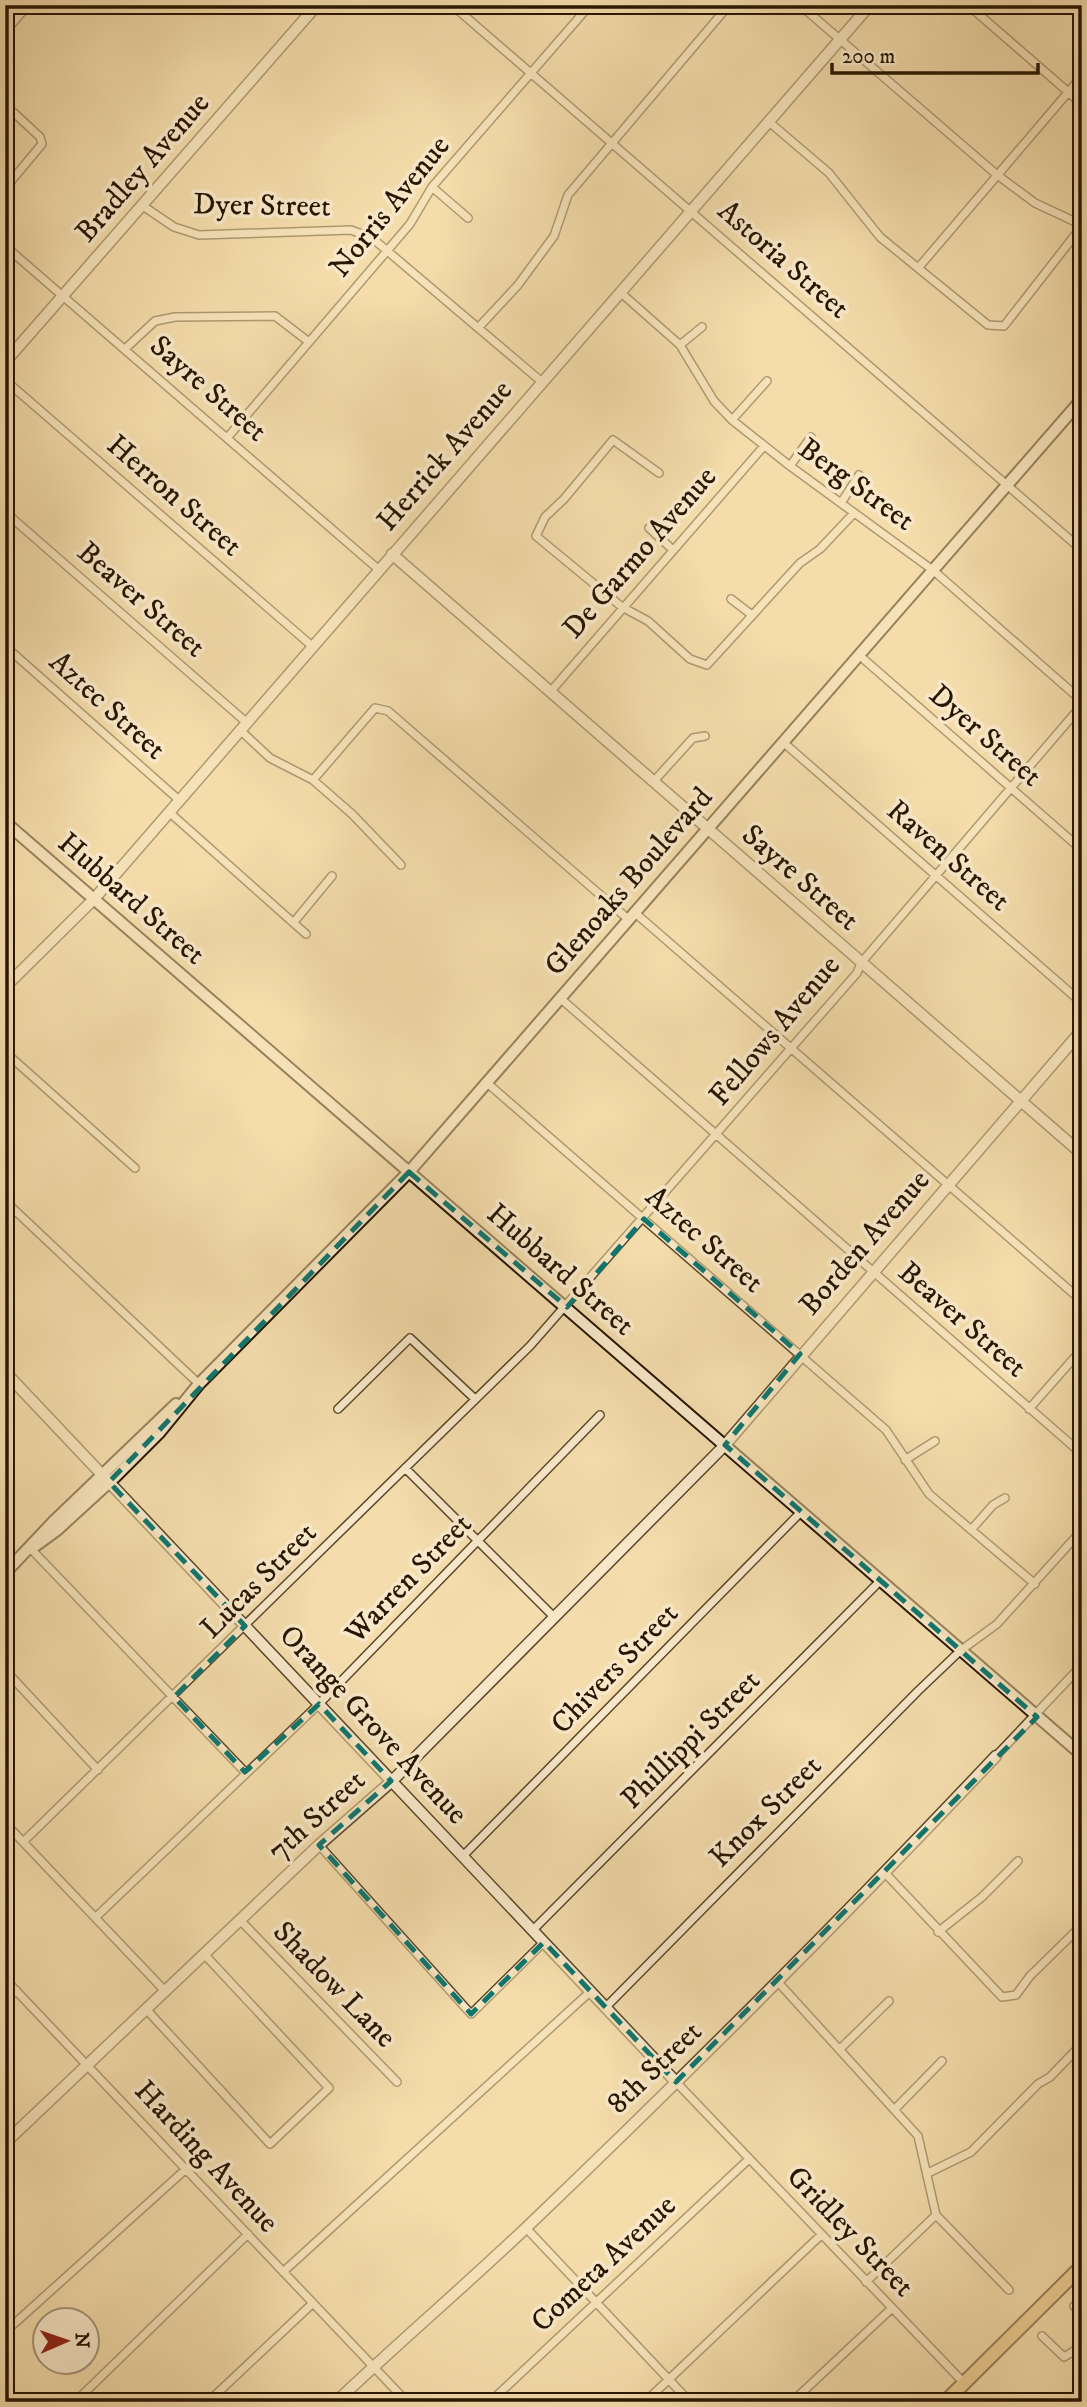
<svg xmlns="http://www.w3.org/2000/svg" width="1087" height="2407" font-family="'IM FELL DW Pica',serif">
  <style>
    .lines { fill: none; stroke-linecap: round; stroke-linejoin: round }
    .minor-casing { stroke: #5b482b; stroke-width: 10 }
    .tertiary-casing { stroke: #5b482b; stroke-width: 13 }
    .secondary-casing { stroke: #281600; stroke-width: 14 }
    .primary-casing { stroke: #281600; stroke-width: 16 }
    .minor { stroke: #f8e8c9; stroke-width: 7 }
    .tertiary { stroke: #f8e8c9; stroke-width: 10 }
    .secondary { stroke: #f8e8c9; stroke-width: 10 }
    .primary { stroke: #eabe76; stroke-width: 12 }
    .marked { fill: none; stroke: #0f766e; stroke-width: 5; stroke-dasharray: 14 9; stroke-linejoin: round }
    .labels { text-anchor: middle; dominant-baseline: central; stroke-width: 7; stroke-linejoin: round; paint-order: stroke }
    .street-label { font-size: 30px; fill: #281600; stroke: #f8e8c9 }
  </style>
  <rect width="100%" height="100%" fill="#f4dcac"/>
  <filter id="stains"><feTurbulence type="fractalNoise" baseFrequency=".00286" numOctaves="4"/><feColorMatrix values="0 0 0 0 .2 0 0 0 0 .09 0 0 0 0 .02 0 0 0 .5 -.17"/></filter>
  <radialGradient id="worn" r=".72"><stop offset=".6" stop-color="#630" stop-opacity="0"/><stop offset="1" stop-color="#630" stop-opacity=".3"/></radialGradient>
  <g class="lines">
    <defs>
      <path id="minor" d="M452 5 1082 550
        M800 5 996 174 1035 203 1082 225
        M968 5 1082 104
        M5 32 28 5
        M768 121 829 173 880 237 988 325 1004 326 1082 226
        M7 186 42 144 40 137 13 112
        M432 187 468 218
        M143 206 174 227 199 235 351 230 372 238 542 382
        M5 246 378 569
        M919 267 1082 76
        M620 292 680 345 714 401 732 420 790 466 934 571 1082 701
        M478 328 518 285 554 236 568 195 729 5
        M680 345 702 327
        M125 349 155 321 175 317 275 316 309 342
        M5 380 312 646
        M732 420 767 381
        M227 438 410 224 432 187 590 5
        M790 466 811 437
        M659 473 613 440 564 499 545 517 536 536 622 607 648 621 690 659 707 665 800 563 820 549 854 513
        M841 503 859 475
        M5 512 246 722
        M649 528 673 550
        M731 599 752 615
        M5 646 179 800
        M859 655 1082 850
        M551 691 764 446
        M240 730 270 758 313 780 352 814 401 865
        M784 743 1082 1003
        M313 780 375 708 388 711 628 919
        M654 781 693 738 705 736
        M169 812 306 934
        M634 912 1082 1301
        M294 922 332 876
        M560 998 1082 1454
        M5 1052 135 1168
        M486 1082 886 1430 929 1494 1035 1584
        M5 1201 199 1384
        M338 1409 410 1338 475 1399
        M1029 1409 1082 1349
        M905 1460 935 1441
        M405 1468 553 1616
        M971 1530 993 1505 1005 1498
        M31 1549 245 1772
        M5 1670 98 1770
        M996 1756 1082 1665
        M5 1823 165 1991
        M23 1842 530 1346 857 973 861 963 1082 705
        M319 1845 471 2014 544 1942
        M463 1856 800 1513
        M885 1873 1002 1997 1016 1995 1030 1976 1078 1929 1082 1933
        M96 1917 319 1704 600 1415
        M240 1920 397 2082
        M533 1930 880 1581
        M938 1932 982 1897 1018 1861
        M5 1979 407 2402
        M777 1981 918 2136 936 2215 1009 2290
        M5 2000 16 1990
        M606 2007 918 1691 960 1651 997 1624 1082 1530
        M146 2009 270 2144 329 2088 204 1954
        M841 2048 889 2001
        M676 2082 964 2383
        M896 2108 942 2061
        M928 2173 971 2152 1038 2084 1050 2077 1078 2048
        M526 2228 690 2402
        M283 2272 591 1991
        M866 2282 936 2215
        M1074 2306 1082 2314
        M5 2332 186 2169
        M1042 2336 1064 2357 1082 2346
        M75 2402 248 2234
        M208 2402 313 2303
        M490 2402 749 2159
        M645 2402 821 2235
        M792 2402 891 2309"/>
      <path id="tertiary" d="M5 362 317 5
        M392 554 1082 1154
        M5 987 94 899 870 5
        M5 1372 676 2082
        M5 2143 319 1845 392 1781 725 1445 1082 1030
        M336 2402C399 2342 465 2286 528 2226 688 2073 844 1917 996 1756"/>
      <path id="secondary" d="M5 822 1082 1755
        M31 1549 57 1530 116 1476 159 1433 199 1384 409 1172 1082 399
        M5 1573 55 1520 176 1404"/>
      <path id="primary" d="M945 2402 1082 2266"/>
    </defs>
    <use href="#minor" class="minor-casing"/>
    <use href="#tertiary" class="tertiary-casing"/>
    <use href="#secondary" class="secondary-casing"/>
    <use href="#primary" class="primary-casing"/>
    <use href="#minor" class="minor"/>
    <use href="#tertiary" class="tertiary"/>
    <use href="#secondary" class="secondary"/>
    <use href="#primary" class="primary"/>
  </g>
  <path d="M0 0H1087V2407H0ZM409 1172 567 1307 644 1219 800 1354 725 1445 1037 1717 676 2082 544 1942 471 2014 319 1845 391 1781 319 1704 245 1772 174 1697 245 1626 109 1482Z" fill="#f4dcac" fill-opacity=".55" fill-rule="evenodd"/>
  <path class="marked" d="M409 1172 567 1307 644 1219 800 1354 725 1445 1037 1717 676 2082 544 1942 471 2014 319 1845 391 1781 319 1704 245 1772 174 1697 245 1626 109 1482Z"/>
  <g class="labels">
    <g class="street-label">
      <text transform="translate(143 168) rotate(-49)">Bradley Avenue</text>
      <text transform="translate(262 206) rotate(1)">Dyer Street</text>
      <text transform="translate(390 207) rotate(-51)">Norris Avenue</text>
      <text transform="translate(783 260) rotate(41)">Astoria Street</text>
      <text transform="translate(208 389) rotate(41)">Sayre Street</text>
      <text transform="translate(445 456) rotate(-49)">Herrick Avenue</text>
      <text transform="translate(856 485) rotate(36)">Berg Street</text>
      <text transform="translate(174 496) rotate(41)">Herron Street</text>
      <text transform="translate(640 553) rotate(-49)">De Garmo Avenue</text>
      <text transform="translate(141 600) rotate(41)">Beaver Street</text>
      <text transform="translate(107 706) rotate(42)">Aztec Street</text>
      <text transform="translate(985 736) rotate(41)">Dyer Street</text>
      <text transform="translate(948 856) rotate(41)">Raven Street</text>
      <text transform="translate(800 878) rotate(41)">Sayre Street</text>
      <text transform="translate(629 882) rotate(-49)">Glenoaks Boulevard</text>
      <text transform="translate(131 899) rotate(41)">Hubbard Street</text>
      <text transform="translate(775 1031) rotate(-50)">Fellows Avenue</text>
      <text transform="translate(704 1240) rotate(41)">Aztec Street</text>
      <text transform="translate(865 1243) rotate(-49)">Borden Avenue</text>
      <text transform="translate(560 1270) rotate(41)">Hubbard Street</text>
      <text transform="translate(962 1320) rotate(41)">Beaver Street</text>
      <text transform="translate(409 1579) rotate(-46)">Warren Street</text>
      <text transform="translate(259 1581) rotate(-45)">Lucas Street</text>
      <text transform="translate(615 1669) rotate(-46)">Chivers Street</text>
      <text transform="translate(373 1725) rotate(47)">Orange Grove Avenue</text>
      <text transform="translate(691 1740) rotate(-45)">Phillippi Street</text>
      <text transform="translate(766 1812) rotate(-45)">Knox Street</text>
      <text transform="translate(317 1816) rotate(-42)">7th Street</text>
      <text transform="translate(334 1985) rotate(46)">Shadow Lane</text>
      <text transform="translate(655 2068) rotate(-44)">8th Street</text>
      <text transform="translate(206 2157) rotate(47)">Harding Avenue</text>
      <text transform="translate(850 2232) rotate(46)">Gridley Street</text>
      <text transform="translate(604 2264) rotate(-43)">Cometa Avenue</text>
    </g>
  </g>
  <rect width="1087" height="2407" fill="none" stroke="#f4dcac" stroke-width="28"/>
  <rect x="7" y="7" width="1073" height="2393" fill="none" stroke="#281600" stroke-width="3.5"/>
  <rect x="14" y="14" width="1059" height="2379" fill="none" stroke="#281600" stroke-width="2"/>
  <g transform="translate(66 2341) rotate(88)"><circle r="33" fill="#f8e8c9" stroke="#a59479" stroke-width="2"/>
  <path d="M0-5L12 26L0 18L-12 26Z" fill="#8f2418"/>
  <text y="-10" font-size="19" font-weight="bold" text-anchor="middle" fill="#281600">N</text>
  </g>
  <path d="M832 63v10h206v-10" fill="none" stroke="#281600" stroke-width="3.5"/>
  <text x="842" y="63" font-size="21" fill="#281600" stroke="#f8e8c9" stroke-width="5" paint-order="stroke">200 m</text>
  <rect width="100%" height="100%" filter="url(#stains)"/>
  <rect width="100%" height="100%" fill="url(#worn)"/>
</svg>
